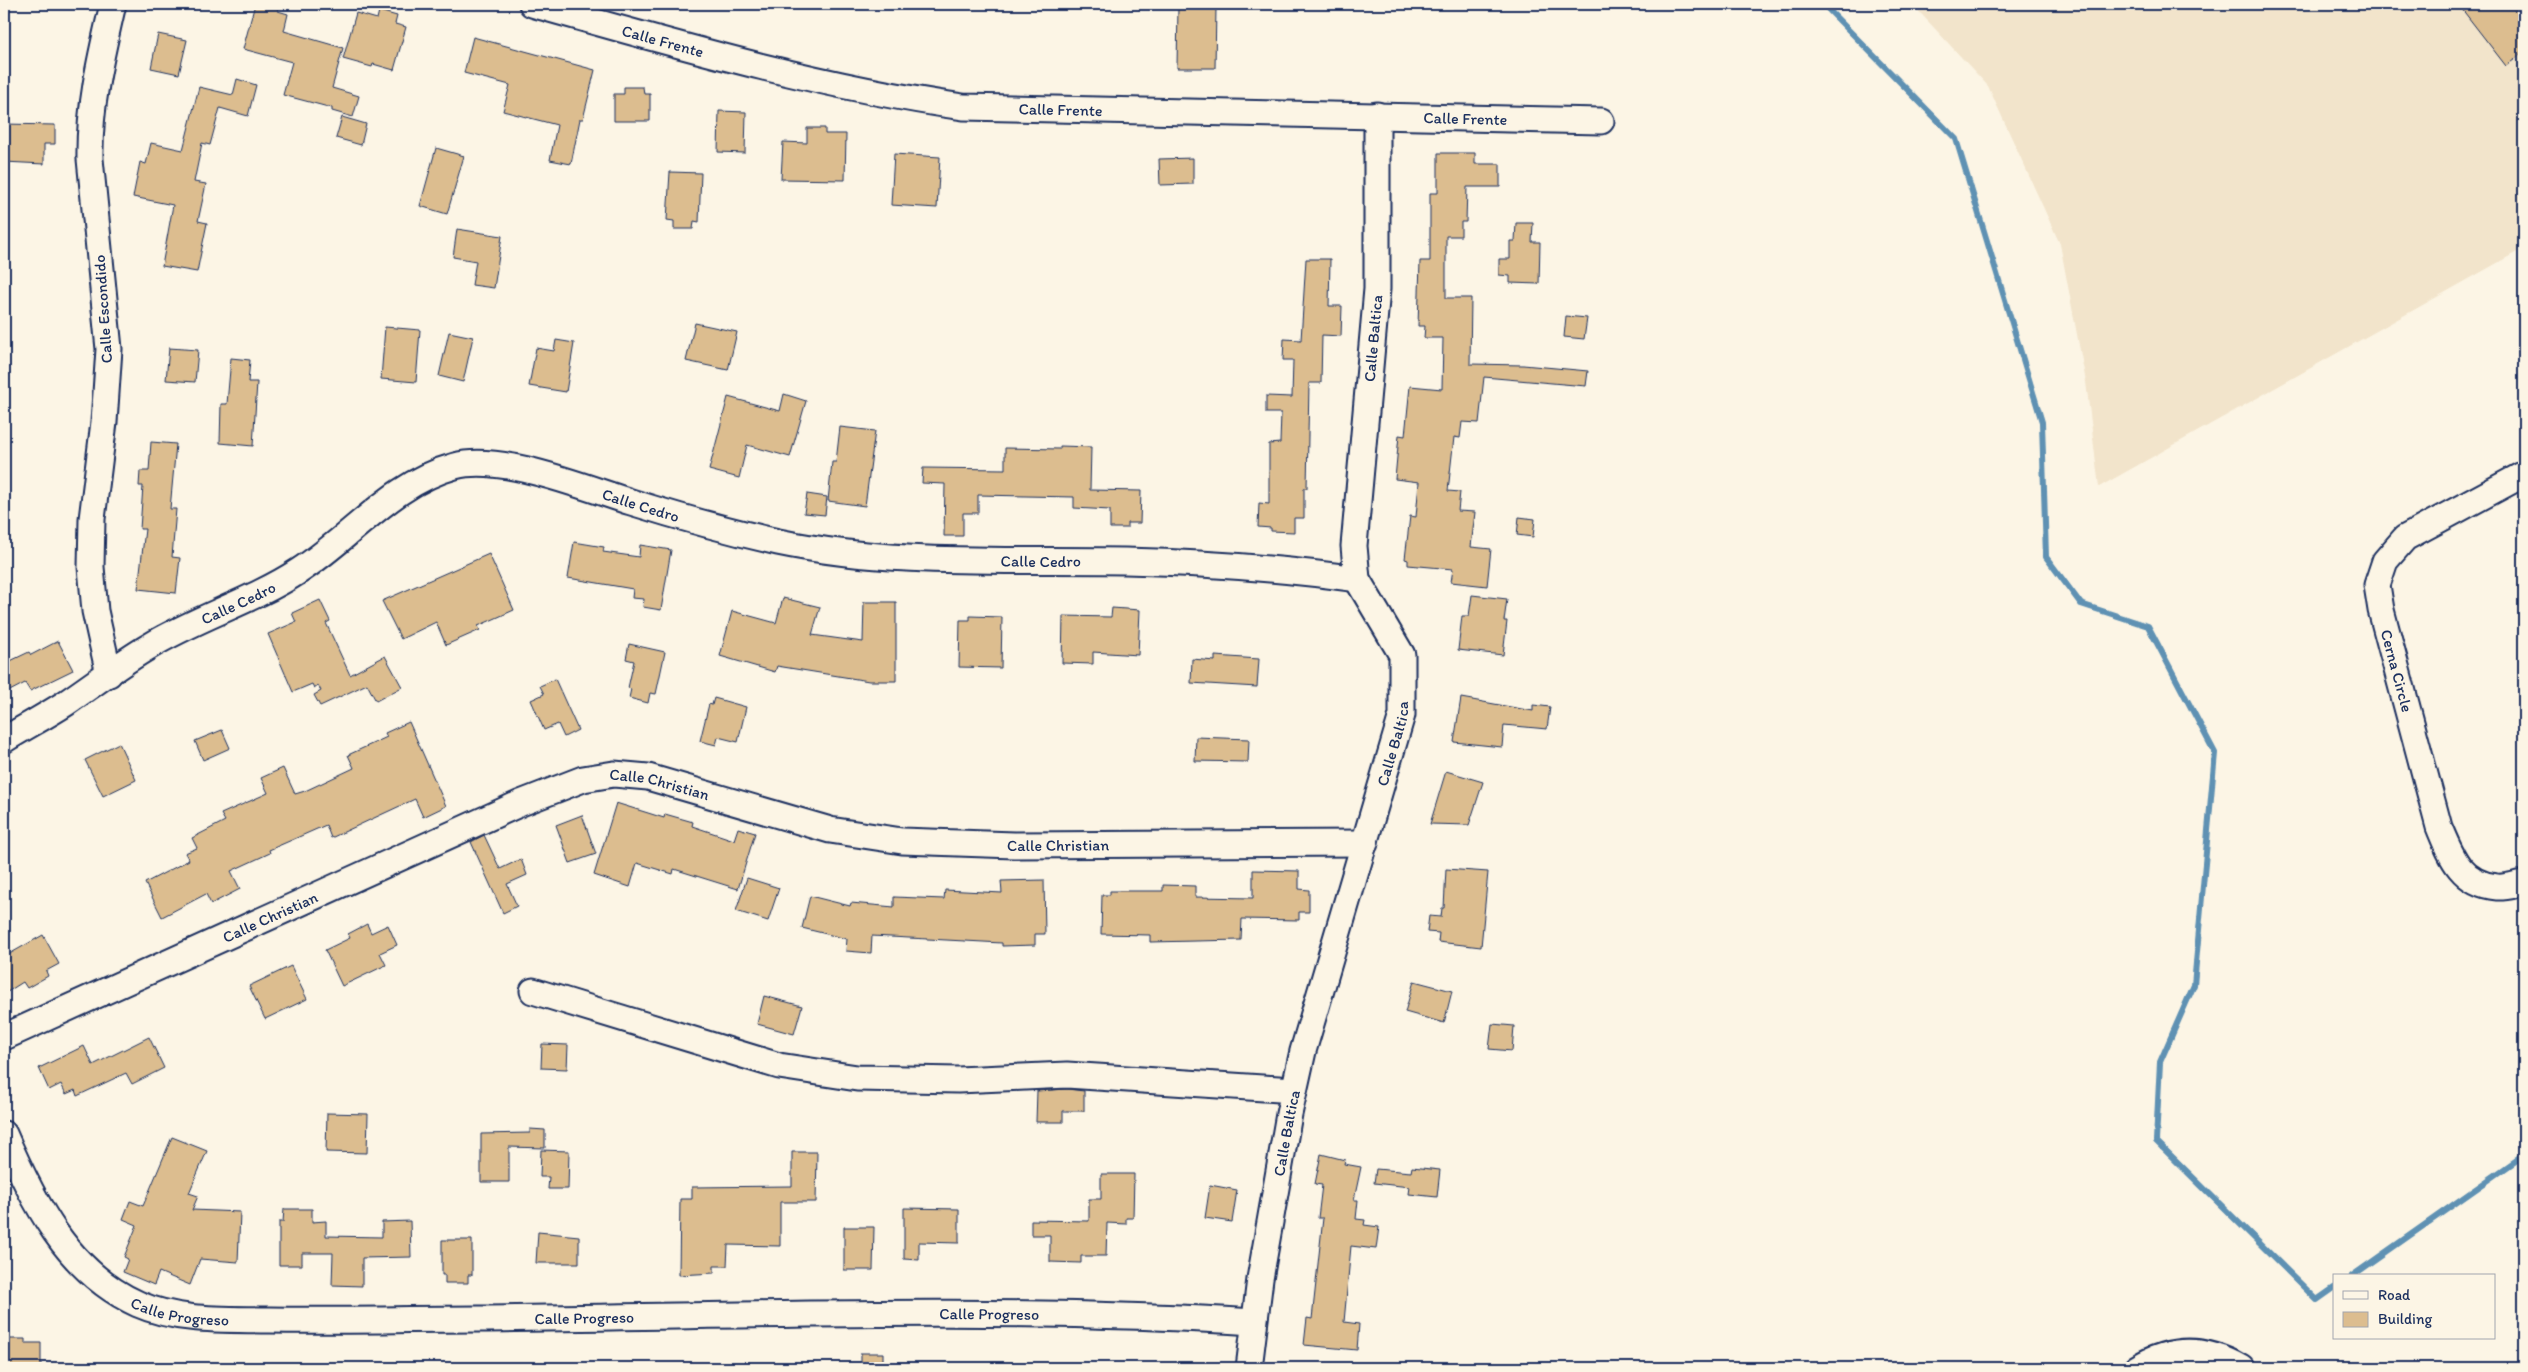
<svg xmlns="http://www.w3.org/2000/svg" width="2528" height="1372" font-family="Itim,sans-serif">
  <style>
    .built { fill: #f2e4cb }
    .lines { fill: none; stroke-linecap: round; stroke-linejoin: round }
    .stream { stroke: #5e91b3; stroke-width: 6 }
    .building { fill: #dcbd8f; stroke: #1b2f5e }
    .minor-casing { stroke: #1b2f5e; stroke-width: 29 }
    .minor { stroke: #fcf5e5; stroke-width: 25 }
    .labels { text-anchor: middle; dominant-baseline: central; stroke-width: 5; stroke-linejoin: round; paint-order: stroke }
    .street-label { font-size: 16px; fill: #1b2f5e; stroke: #fcf5e5 }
  </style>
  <rect width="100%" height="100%" fill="#fcf5e5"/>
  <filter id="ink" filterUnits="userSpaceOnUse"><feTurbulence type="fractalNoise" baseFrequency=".02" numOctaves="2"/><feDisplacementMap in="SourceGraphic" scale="10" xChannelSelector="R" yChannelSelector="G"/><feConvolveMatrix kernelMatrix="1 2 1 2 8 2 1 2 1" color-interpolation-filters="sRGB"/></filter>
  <g filter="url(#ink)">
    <path class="built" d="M1912 4H2524V248L2099 487 2086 382 2060 244 1988 86Z"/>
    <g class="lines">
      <path class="stream" d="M1823 4 1956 139 2042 422 2046 557 2081 604 2148 626 2215 753 2194 985 2160 1062 2156 1141 2317 1300 2334 1288
        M2352 1276 2524 1155"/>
    </g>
    <path class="building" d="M255 4 278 8V11L288 14 284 31 343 48 332 88 359 96 353 117 332 111V108L283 95 292 62 243 49Z
      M2458 4H2524V52L2506 66Z
      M1178 6 1216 7 1215 68H1177Z
      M379 11 397 16 395 24 406 27 394 70 373 64 372 67 343 59 356 13 377 19Z
      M158 34 187 40 179 74 151 68Z
      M473 37 595 70 583 119H580L571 164 550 160 557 125 503 111 510 85 464 73Z
      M237 79 256 85 248 116 220 108 210 145 202 143 194 182 206 184 198 221 207 223 197 272 162 266 173 205 133 197 140 162 146 164 151 143 183 150 199 87 233 95Z
      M624 87H643L644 94H650V121H614V94H624Z
      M719 111 746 112 745 153 718 152Z
      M342 117 366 124 361 145 336 138Z
      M4 124 55 125V144H44V164L4 162Z
      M807 128H825V134H846L845 180 781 179 783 142 807 143Z
      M436 148 464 156 447 214 420 206Z
      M1438 153H1475V164H1500V187H1467L1466 222H1461V236H1446V298H1471L1470 364 1523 365 1588 371 1586 386 1484 377 1479 423 1462 422 1460 438 1454 437 1448 491 1460 492 1458 511 1475 512 1471 547 1491 549 1487 586 1451 582 1453 569 1408 565V560L1405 559 1410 516 1416 517 1419 482 1395 479 1399 435 1405 436 1410 386 1442 389 1443 338H1424L1425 326H1418L1420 261H1430V193H1438Z
      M894 154 940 157 937 208 891 205Z
      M1193 158V184L1160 185 1159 159Z
      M670 172 701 173 699 222 694 221 693 229H674V221L667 220Z
      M1516 223H1533L1532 242H1540L1539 284 1510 283V276L1499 275V259H1510V241H1515Z
      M457 229 502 236 494 288 472 285 476 261 453 257Z
      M1306 259H1330L1329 306H1342L1341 336 1322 335 1321 383H1309L1307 488H1304V518H1294V532L1271 531V528L1258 527 1259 503 1269 504V444L1280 443 1281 413H1266V396L1292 397 1293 360H1283L1284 339 1301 340Z
      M1566 316 1587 318 1584 339 1564 337Z
      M695 323 737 332 728 370 686 361Z
      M385 327 420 330 416 382 381 379Z
      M449 332 473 337 463 382 439 376Z
      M556 340 574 343 566 392 529 386 536 348 554 351Z
      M169 348 198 350 195 382 166 380Z
      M231 358 250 360 248 382H257L253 446 220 443 221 404H227Z
      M784 394 806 401 790 457 747 445 739 478 709 470 728 397 780 411Z
      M840 427 875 431 865 506 828 501 832 462H836Z
      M151 442 176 444 170 509H176L172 557 180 558 176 593 138 589 145 529H140L143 486H139L140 471H149Z
      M1060 446 1091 447 1090 490 1141 491 1140 523H1127V528H1110V510L1074 508V497L978 495V513H963V536H944L945 484 922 483 923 468 1005 469V448L1060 449Z
      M807 494 827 497 825 515 804 513Z
      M1519 517 1535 519 1533 537 1517 535Z
      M574 542 604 547 603 552 639 557 640 545 671 550 661 610 643 607 644 599 632 598 633 589 568 578Z
      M489 554 514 610 478 626 480 630 446 645 436 622 401 639 382 601Z
      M1472 595 1507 599 1504 621H1507L1503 655 1458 650 1462 616H1469Z
      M783 598 820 607 812 635 863 642 864 602H896V681H869L777 666 775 672 720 656 732 611 776 623Z
      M320 600 330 621 326 623 350 675 385 656 402 687 376 701 367 684 320 706 314 695 321 691 318 685 314 688 312 684 293 692 268 634 296 622 292 613Z
      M1112 608 1140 610 1138 655 1093 652V664L1062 663 1063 616 1111 617Z
      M970 616 1002 617 1001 668 959 667 960 620H970Z
      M58 641 73 670 30 691 25 683 4 694V664L29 652 31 655Z
      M629 644 665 652 656 694 650 693 648 703 629 698 631 689 628 688 634 661 626 659Z
      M1215 656 1259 659 1257 687 1191 683 1192 659 1215 661Z
      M555 679 578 730 564 737 558 724 544 730 531 700 544 694 540 686Z
      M714 698 746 707 738 742 718 737 716 745 700 741 709 704 712 705Z
      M1461 698 1533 711V705L1550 707 1547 729 1504 725 1502 747 1454 742Z
      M409 722 446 806 423 817 415 799 331 838 326 825 269 850 270 853 231 871 240 889 211 904 206 894 162 917 145 883 189 860 185 853 197 848 192 838 225 821 221 814 268 793 261 778 283 768 295 794 305 791 354 768 348 755 387 737 385 733Z
      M222 730 230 748 203 760 195 741Z
      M1196 737 1249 739 1248 762 1195 761Z
      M119 743 136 780 103 796 85 760Z
      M1446 771 1483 782 1469 825 1430 824Z
      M616 803 664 818 665 814 693 822 692 826 734 840 738 828 755 833 738 889 674 869 673 874 637 863 630 887 594 875Z
      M582 815 596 854 570 863 556 825Z
      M484 835 500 869 521 859 527 875 507 884 517 906 503 913 471 842Z
      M1446 869 1488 872 1481 947 1438 942 1439 933 1427 932 1429 916 1441 917 1442 908H1444Z
      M1253 870 1299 871V889L1309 890V912H1299V920L1242 919 1241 940 1150 942V935L1101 934 1102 895H1110V891H1163V885L1195 886V897L1253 898Z
      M747 878 779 888 768 921 736 911Z
      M1044 880 1045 934H1035V945L1002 946V943L872 936 871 953 846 951 847 939 802 928 810 896 850 906 851 903 894 907V897L944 899 945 890 1002 893 1001 881Z
      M367 924 371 933 388 925 397 945 380 953 386 965 342 986 325 950 350 938 348 934Z
      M43 935 59 964 46 971 48 976 27 988 23 982 4 994V957Z
      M291 966 307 999 265 1019 249 986Z
      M1414 981 1452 991 1444 1023 1405 1012Z
      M764 996 802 1006 794 1034 757 1024Z
      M1492 1024 1514 1026 1512 1051 1489 1049Z
      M149 1037 164 1068 132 1084 126 1073 77 1096 75 1090 66 1094 61 1084 49 1090 39 1068 84 1046 93 1065Z
      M542 1044 568 1045 567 1069 541 1068Z
      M1067 1089 1084 1091V1111H1063V1122H1036L1037 1091Z
      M327 1113 368 1114 367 1153 326 1152Z
      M530 1129 545 1130V1148L509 1147V1182H481V1134L530 1133Z
      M172 1137 207 1151 189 1193 198 1196 192 1210 240 1212 238 1262 200 1259 190 1285 159 1272 154 1285 123 1272 128 1259 124 1257 137 1225 123 1219 130 1201 143 1206Z
      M541 1150 569 1151 568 1189H548L549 1177H540Z
      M792 1152H817L816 1202H780V1246L728 1245 727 1266H714V1273L679 1275 680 1199H692V1187L792 1186Z
      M1321 1154 1345 1160 1344 1164 1361 1167 1354 1200H1358L1356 1219 1365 1220 1364 1225 1379 1227 1376 1249 1351 1246 1344 1322 1359 1324 1357 1350 1304 1345 1307 1318 1312 1319 1323 1218H1318L1322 1185 1315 1184Z
      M1412 1167 1440 1170 1437 1197 1409 1194 1410 1187 1374 1183 1376 1169 1411 1172Z
      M1101 1174H1134L1133 1218H1126V1224L1107 1223 1106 1256H1081V1263L1050 1262V1235H1031V1220L1089 1221V1199H1101Z
      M1210 1185 1237 1190 1232 1222 1205 1218Z
      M904 1208 959 1209V1243L919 1242V1260L904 1259Z
      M284 1209H312V1222L326 1221V1236L382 1237V1222L410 1221 411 1257 362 1258V1286L332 1285 333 1253H302V1265H279V1222H283Z
      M844 1227H874L873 1270H844Z
      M538 1232 579 1236V1263H536Z
      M442 1240H472V1275H468V1283H445V1275H442Z
      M8 1339H25V1343H41V1368H4V1344H8Z
      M861 1353H883V1368H861Z"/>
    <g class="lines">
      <defs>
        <g id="minor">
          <path id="s1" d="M532 4C674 44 817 86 963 107L1601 121"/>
          <path id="s2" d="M2524 474 2405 538 2385 561 2377 585 2381 610 2439 827C2451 856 2461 884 2497 887 2506 888 2516 884 2524 883"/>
          <path d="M109 674 95 611 91 567 92 519 104 422 109 349 90 159C89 105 101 56 113 4"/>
          <path id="s3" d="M4 740C25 727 46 716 66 703 94 684 121 663 150 646 198 617 253 601 299 571 352 537 392 483 455 466 500 453 586 488 631 502 679 517 729 531 778 542 892 566 1010 559 1125 561 1203 563 1281 568 1357 579"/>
          <path d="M533 991 779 1066 857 1078 958 1080 1067 1075 1294 1090"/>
          <path id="s4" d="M4 1037 521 803 583 779 614 774 648 777 830 830 902 841 1014 845 1365 843"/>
          <path id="s5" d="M4 1134C33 1201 67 1272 138 1304 179 1322 225 1319 270 1320 340 1321 409 1319 479 1319 737 1316 996 1306 1254 1322"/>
          <path id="s6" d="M1249 1368 1260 1279 1289 1114 1303 1051 1402 715V655L1357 579 1354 546 1377 289V115"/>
          <path d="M2137 1368C2172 1346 2207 1348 2242 1368"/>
        </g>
      </defs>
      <use href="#minor" class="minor-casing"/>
      <use href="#minor" class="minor"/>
    </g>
  </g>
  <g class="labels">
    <g class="street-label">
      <text stroke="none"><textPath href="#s1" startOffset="136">Calle Frente</textPath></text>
      <text stroke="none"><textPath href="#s1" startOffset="541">Calle Frente</textPath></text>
      <text stroke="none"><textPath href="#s1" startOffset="946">Calle Frente</textPath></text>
      <text transform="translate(103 309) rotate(-94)">Calle Escondido</text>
      <text stroke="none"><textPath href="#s6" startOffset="1062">Calle Baltica</textPath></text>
      <text stroke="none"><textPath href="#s3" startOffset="722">Calle Cedro</textPath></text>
      <text stroke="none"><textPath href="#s3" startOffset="1128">Calle Cedro</textPath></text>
      <text stroke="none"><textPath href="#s3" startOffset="272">Calle Cedro</textPath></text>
      <text stroke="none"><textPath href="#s2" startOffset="279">Cerna Circle</textPath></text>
      <text stroke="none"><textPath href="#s6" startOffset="642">Calle Baltica</textPath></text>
      <text stroke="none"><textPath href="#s4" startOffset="712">Calle Christian</textPath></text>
      <text stroke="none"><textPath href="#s4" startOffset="1118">Calle Christian</textPath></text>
      <text stroke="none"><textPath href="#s4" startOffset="292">Calle Christian</textPath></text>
      <text stroke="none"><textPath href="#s6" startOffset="238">Calle Baltica</textPath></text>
      <text stroke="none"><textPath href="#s5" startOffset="265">Calle Progreso</textPath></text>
      <text stroke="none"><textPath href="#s5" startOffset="1075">Calle Progreso</textPath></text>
      <text stroke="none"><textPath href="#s5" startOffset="670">Calle Progreso</textPath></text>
    </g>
  </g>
  <rect width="2528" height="1372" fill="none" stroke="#fcf5e5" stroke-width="20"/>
  <rect x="10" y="10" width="2508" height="1352" fill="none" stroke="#1b2f5e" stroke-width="2" filter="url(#ink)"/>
  <rect x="2333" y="1274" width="162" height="65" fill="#fcf5e5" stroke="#a2a6af"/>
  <rect x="2343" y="1291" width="25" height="8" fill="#fcf5e5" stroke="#a2a6af"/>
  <text x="2378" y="1300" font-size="15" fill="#1b2f5e">Road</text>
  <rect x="2343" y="1312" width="25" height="15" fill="#dcbd8f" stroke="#a2a6af"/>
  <text x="2378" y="1324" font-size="15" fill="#1b2f5e">Building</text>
</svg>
